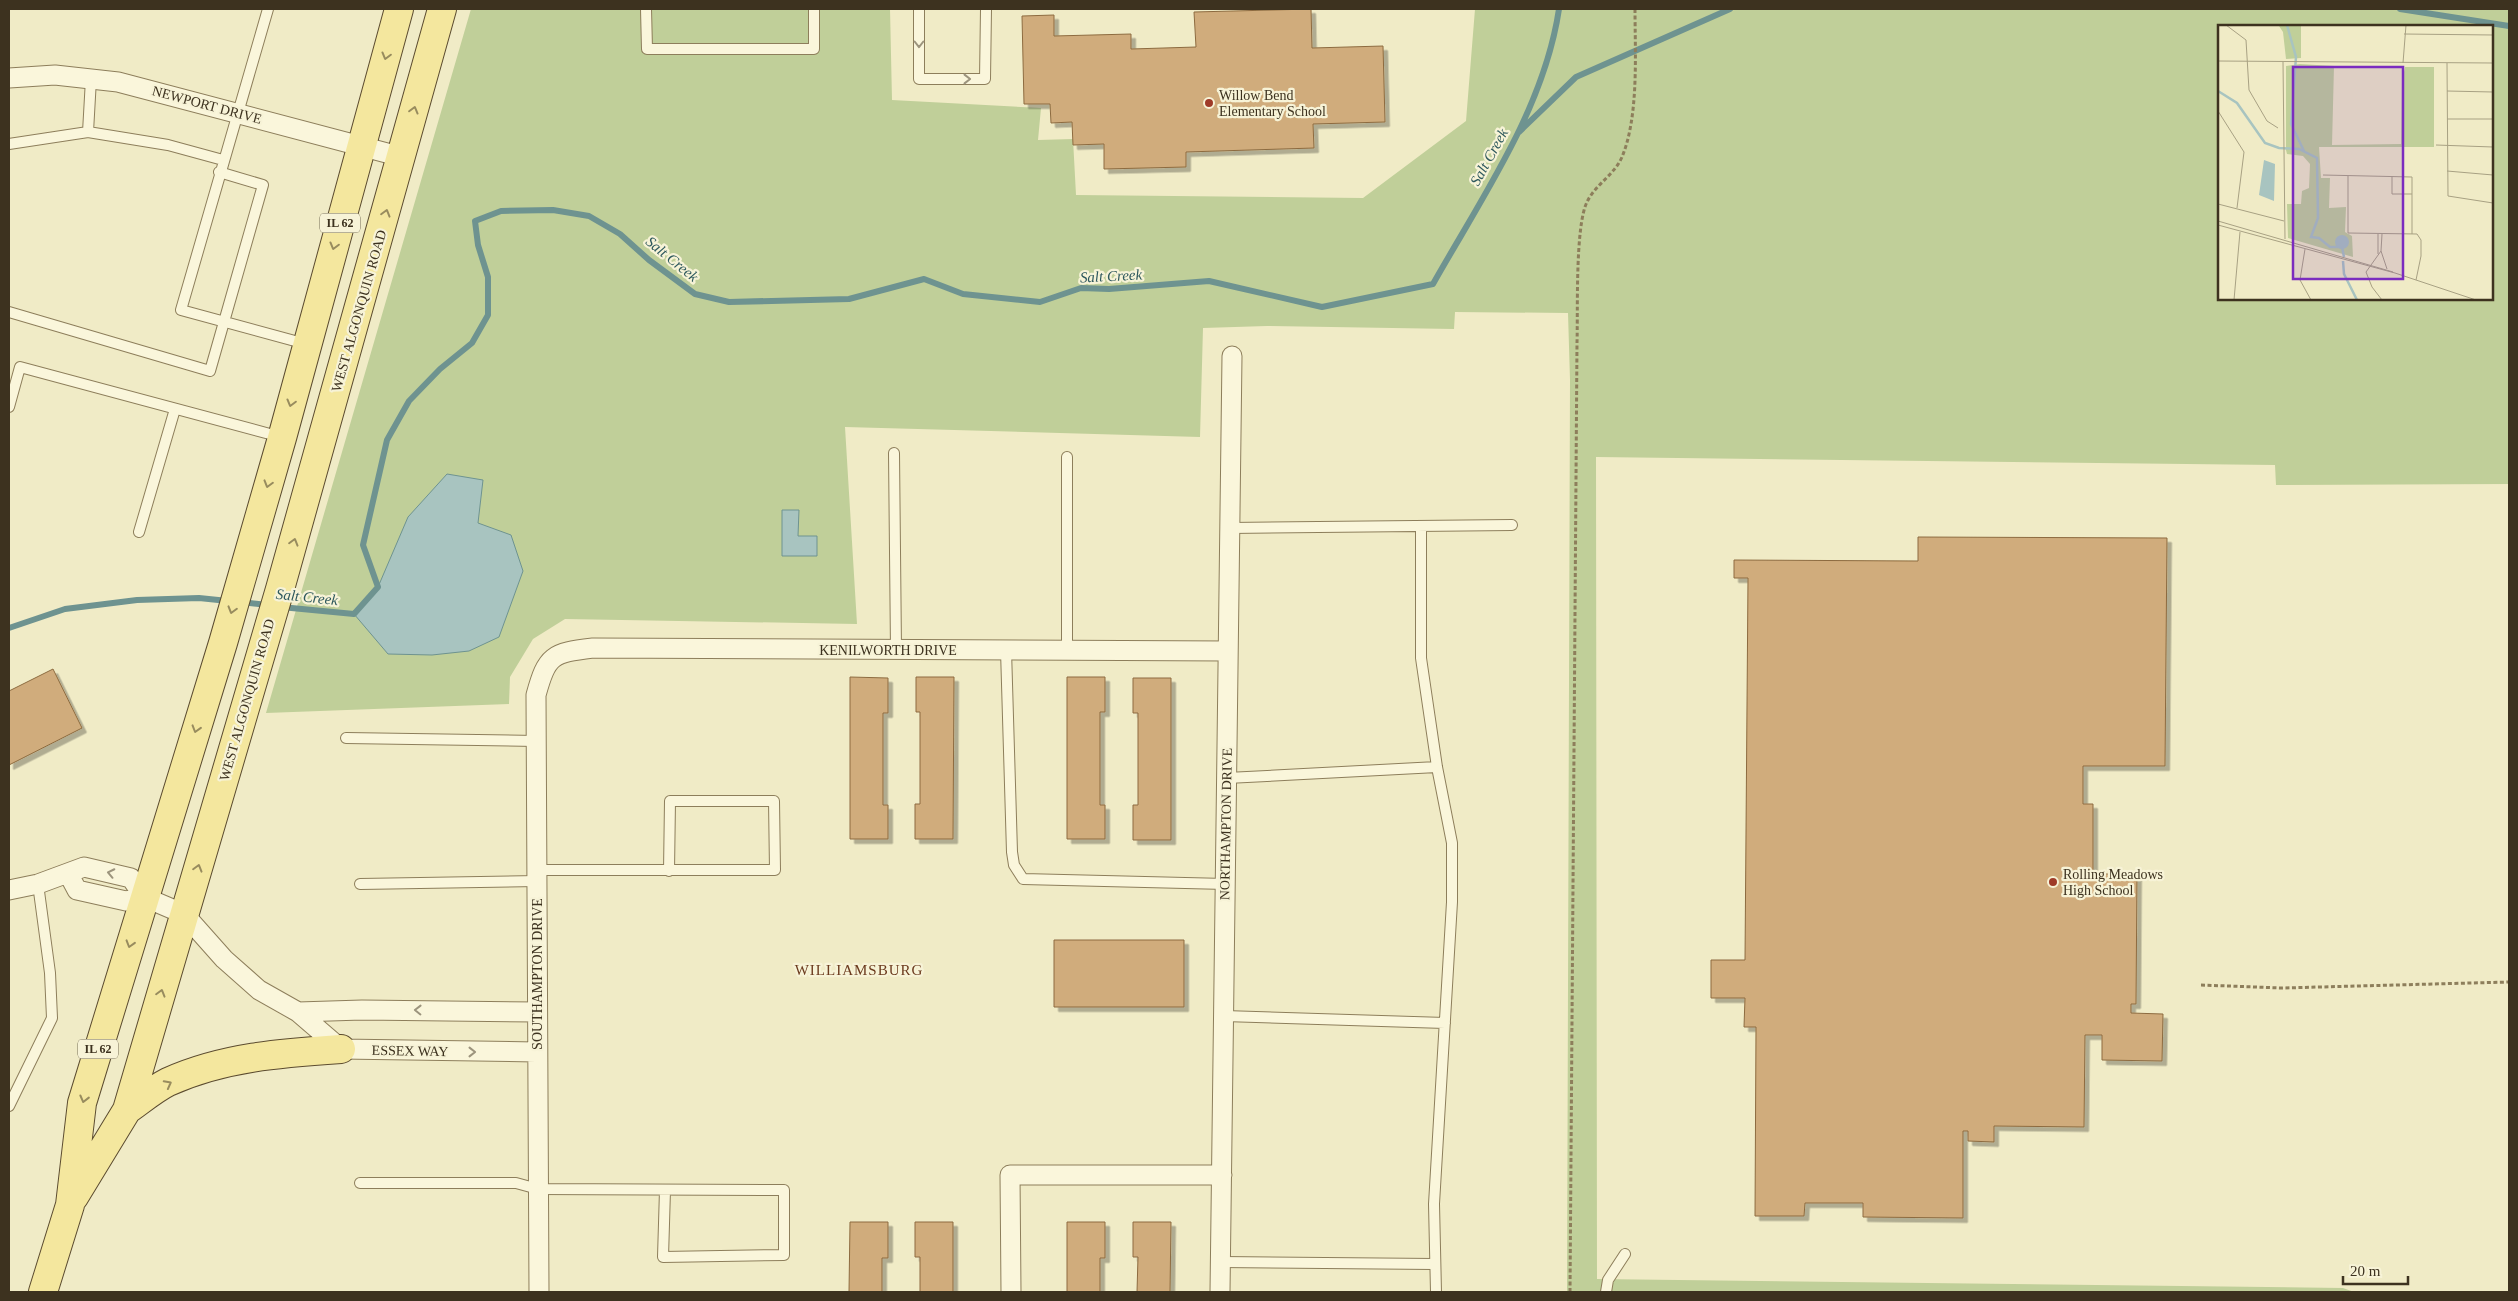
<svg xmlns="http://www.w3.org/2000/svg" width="2518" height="1301" font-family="Georgia,serif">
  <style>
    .green { fill: #c0cf99; fill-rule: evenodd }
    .water { fill: #a8c4c0; stroke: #6e9390 }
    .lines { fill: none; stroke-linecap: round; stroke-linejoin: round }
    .stream { stroke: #6e9390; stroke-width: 6 }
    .building { fill: #d0ac7b; stroke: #8d6b40; filter: url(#shadow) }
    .service-casing { stroke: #8d7e5b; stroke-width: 12 }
    .minor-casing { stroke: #8d7e5b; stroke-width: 21 }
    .primary-casing { stroke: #5b4b2f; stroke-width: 30 }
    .path { stroke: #8d7e5b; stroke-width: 3; stroke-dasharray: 4 2.5; stroke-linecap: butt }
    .service { stroke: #faf6db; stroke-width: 10 }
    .minor { stroke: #faf6db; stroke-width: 19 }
    .primary { stroke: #f4e79e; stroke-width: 28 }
    .oneway { stroke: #9c947d }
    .oneway2 { stroke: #988c5e }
    .poi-dot { fill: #9f3b28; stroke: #f7f3d7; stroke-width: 2 }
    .labels { text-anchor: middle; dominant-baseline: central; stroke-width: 4.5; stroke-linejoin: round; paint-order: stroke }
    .shield { fill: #f7f3d7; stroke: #756c56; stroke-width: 1 }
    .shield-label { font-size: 12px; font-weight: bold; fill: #3d321f }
    .poi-label { font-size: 14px; fill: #3d321f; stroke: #f7f3d7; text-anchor: start }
    .street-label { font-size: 14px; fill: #3d321f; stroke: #f7f3d7 }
    .water-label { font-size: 15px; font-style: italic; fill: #2e585d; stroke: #f7f3d7 }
    .neighbourhood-label { font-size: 15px; letter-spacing: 1px; fill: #6b3a1d; stroke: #f7f3d7 }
    .inset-river { fill: none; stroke: #a8c4c0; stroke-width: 2.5 }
    .inset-road { fill: none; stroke: #a8a183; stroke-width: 1 }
    .view { fill: #7b2cbf; fill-opacity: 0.15; stroke: #7b2cbf; stroke-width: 2.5 }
    .inset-edge { fill: none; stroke: #3d321f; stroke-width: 2.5 }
  </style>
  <defs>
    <filter id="shadow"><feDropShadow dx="4.5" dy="4.5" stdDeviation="0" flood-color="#0004"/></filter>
  </defs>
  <rect width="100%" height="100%" fill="#f0ebc6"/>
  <path class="green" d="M471 9H890L892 100 1041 108 1038 140 1073 139 1076 195 1363 198 1466 121 1475 9H2509V484L2276 485 2275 465 1596 457 1597 1279 2343 1288 2354 1292H1567L1570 380 1568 313 1455 312 1454 329 1267 326 1203 328 1200 437 845 427 857 624 565 619 533 639 510 677 509 704 266 713ZM2219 26H2492V299H2219Z"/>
  <path class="water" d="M447 474 483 480 478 523 511 535 523 571 499 637 469 651 432 655 388 654 354 614 378 587 408 517Z
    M782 510H799L798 536H817V556H782Z"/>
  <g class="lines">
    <path class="stream" d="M2400 9 2509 26
      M1519 132 1576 77 1730 9
      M241 602 268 605
      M281 607 354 614 378 587 363 545 387 440 409 401 440 369 472 343 488 315V277L478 245 475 221 501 211 553 210 589 216 620 234 649 260 695 294 729 302 849 299 924 279 963 294 1040 302 1081 288 1109 289 1209 281 1322 307 1433 284C1482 197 1544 109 1559 9
      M9 628 65 609 137 600 199 598 228 601"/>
  </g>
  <path class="building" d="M1311 9 1312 48 1383 46 1385 122 1313 124 1314 148 1186 152V167L1104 169V144L1073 145 1072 122 1051 123 1050 104H1024L1022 16 1054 15V36L1131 34V49L1196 47 1194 12Z
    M1918 537 2167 538 2165 766H2083V804H2093V874H2137L2136 1004H2131V1013L2163 1014 2162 1061 2102 1060V1035H2085L2084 1127 1994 1126V1142L1968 1141V1131H1963V1218L1863 1217V1203H1805L1804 1216H1755L1756 1027H1744L1745 998H1711V960H1745L1748 578H1734V560L1918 561Z
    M53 669 82 728 9 765V691Z
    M850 677 888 678V713H883V805H888V839H850Z
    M916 677H954L953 839H915V804H920V712H916Z
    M1067 677H1105V712H1100V805H1105V839H1067Z
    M1133 678H1171V840H1133V805H1138V713H1133Z
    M1054 940H1184V1007H1054Z
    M850 1222H888V1258H882V1292H849Z
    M915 1222H953V1292H920V1257H915Z
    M1067 1222H1105V1258H1100V1292H1067Z
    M1133 1222H1171L1170 1292H1137L1138 1257H1133Z"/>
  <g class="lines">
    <defs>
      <path id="service" d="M268 9 181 310 306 344
        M646 9 647 49H814V9
        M919 9V79H985L986 9
        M88 132 91 79
        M9 144 88 132 168 145 223 160
        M9 312 210 371 263 185 219 172
        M9 407 20 367 281 437
        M894 453 896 650
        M1421 526V658L1437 767 1452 843V902L1434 1204 1436 1292
        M1230 528 1512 525
        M139 532 175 409
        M1006 650 1012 852 1014 865 1023 879 1226 884
        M1067 650V457
        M346 738 536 741
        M1227 778 1437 767
        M537 870H775L774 801H670L669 871
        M360 884 537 881
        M1224 1016 1445 1023
        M9 1106 52 1018 50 973 38 884
        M360 1183H516L538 1189 784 1190V1255L663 1257 665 1190
        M1221 1262 1434 1264
        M1606 1292 1608 1280 1625 1254"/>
      <path id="minor" d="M9 78 55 75 118 82 402 157
        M69 875 77 890 126 901 144 897
        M9 890 38 884 84 867 131 878 144 897
        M144 897 184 914 224 959 259 990 298 1012 341 1049 536 1052
        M298 1012 362 1010 537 1012
        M539 1292 536 695C547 655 552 653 593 648L1228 651
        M1011 1292 1010 1175H1222
        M1220 1292 1232 356"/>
      <path id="primary" d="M127 1110C140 1101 154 1089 168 1082 223 1057 282 1053 341 1049
        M74 1197 127 1110 280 589 442 9
        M43 1292 70 1205 82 1103 223 643 282 438 399 9"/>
    </defs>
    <use href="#service" class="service-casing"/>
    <use href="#minor" class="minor-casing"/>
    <use href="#primary" class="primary-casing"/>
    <path class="path" d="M2201 985 2282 988 2509 982
      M1570 1292 1577 343C1578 312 1575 226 1587 202 1595 185 1615 174 1622 157 1639 116 1635 53 1635 9"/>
    <use href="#service" class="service"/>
    <use href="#minor" class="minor"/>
    <use href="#primary" class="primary"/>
  </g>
  <defs><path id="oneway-chevron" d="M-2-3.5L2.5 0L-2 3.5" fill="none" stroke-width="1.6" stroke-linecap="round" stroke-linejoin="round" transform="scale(1.25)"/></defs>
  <g class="oneway">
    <use href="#oneway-chevron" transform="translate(919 44) rotate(90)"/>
    <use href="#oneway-chevron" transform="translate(967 79)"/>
    <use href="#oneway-chevron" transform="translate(111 873) rotate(-168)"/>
    <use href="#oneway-chevron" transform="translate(418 1010) rotate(-179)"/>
    <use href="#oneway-chevron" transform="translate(472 1052)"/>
  </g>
  <g class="oneway2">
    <use href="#oneway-chevron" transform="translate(386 56) rotate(105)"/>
    <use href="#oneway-chevron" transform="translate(414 110) rotate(-75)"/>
    <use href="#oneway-chevron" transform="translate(386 213) rotate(-74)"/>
    <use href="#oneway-chevron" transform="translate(334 246) rotate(105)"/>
    <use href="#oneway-chevron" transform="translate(291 403) rotate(105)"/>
    <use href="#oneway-chevron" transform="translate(268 484) rotate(106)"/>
    <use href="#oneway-chevron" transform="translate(294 542) rotate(-74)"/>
    <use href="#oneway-chevron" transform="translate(232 610) rotate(106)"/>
    <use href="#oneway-chevron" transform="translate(196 729) rotate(107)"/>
    <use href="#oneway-chevron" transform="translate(198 868) rotate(-74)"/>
    <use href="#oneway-chevron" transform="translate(130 944) rotate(107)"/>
    <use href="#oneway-chevron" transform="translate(161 993) rotate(-74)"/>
    <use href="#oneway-chevron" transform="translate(168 1084) rotate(-28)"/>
    <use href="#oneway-chevron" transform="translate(84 1099) rotate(104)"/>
  </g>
  <g class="poi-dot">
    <circle cx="1209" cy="103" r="5"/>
    <circle cx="2053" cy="882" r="5"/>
  </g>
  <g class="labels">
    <g class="shield">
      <rect x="320" y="213.5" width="40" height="19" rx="4"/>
      <rect x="78" y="1039.5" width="40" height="19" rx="4"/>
    </g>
    <g class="shield-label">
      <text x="340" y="223">IL 62</text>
      <text x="98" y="1049">IL 62</text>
    </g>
    <g class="poi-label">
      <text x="1219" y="95">Willow Bend<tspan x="1219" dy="16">Elementary School</tspan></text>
      <text x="2063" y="874">Rolling Meadows<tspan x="2063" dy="16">High School</tspan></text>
    </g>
    <g class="street-label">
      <text transform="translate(207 105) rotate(15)">NEWPORT DRIVE</text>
      <text transform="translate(359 311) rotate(-74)">WEST ALGONQUIN ROAD</text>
      <text x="888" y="650">KENILWORTH DRIVE</text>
      <text transform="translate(247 700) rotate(-74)">WEST ALGONQUIN ROAD</text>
      <text transform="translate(1226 824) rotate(-89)">NORTHAMPTON DRIVE</text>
      <text transform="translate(537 974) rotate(-90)">SOUTHAMPTON DRIVE</text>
      <text transform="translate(410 1051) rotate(1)">ESSEX WAY</text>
    </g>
    <g class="water-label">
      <text transform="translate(1489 157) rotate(-61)">Salt Creek</text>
      <text transform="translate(672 259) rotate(39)">Salt Creek</text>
      <text transform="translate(1111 276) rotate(-3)">Salt Creek</text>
      <text transform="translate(307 597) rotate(6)">Salt Creek</text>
    </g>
    <g class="neighbourhood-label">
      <text x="859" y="970">WILLIAMSBURG</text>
    </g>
  </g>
  <g transform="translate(2218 25)">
    <rect width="275" height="275" fill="#f0ebc6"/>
    <path d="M52 0H83V33L68 34 65 7 61 1ZM82 39 116 41 114 120 183 119 184 57 187 42H216V122H101L103 153H112L111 183 128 182 127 207 134 211 135 232 70 213 69 179H83L84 166 91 163 92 139 85 131 69 129 68 125V41Z" fill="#c0cf99"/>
    <path d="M46 135 57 139 56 176 41 170ZM117 217a7 7 0 1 1 14 0a7 7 0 1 1-14 0Z" fill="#a8c4c0"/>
    <path class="inset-river" d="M69 0 78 32 73 99 86 126M0 66 19 78 47 118 61 123 81 124 99 133 100 193 93 212 101 213 112 222H124L126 232M125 236 126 249 139 275"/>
    <path class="inset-road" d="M8 0 28 15 31 65 49 96 60 103M186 9 275 10M0 36 275 38M65 37 67 214M185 38 188 0M229 38 230 171 275 178M229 66 275 67M0 86 26 127 19 183M229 94H275M218 120 275 122M229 146 275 150M105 150 194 152V209M130 151V208L199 209 203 215V231L198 255M174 151V169H194M0 179 66 196M0 196 175 247M0 200 177 248 258 275M164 209 163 226 148 247 154 262 164 275M87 224 82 255 93 275M163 226 169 244M160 229V209M16 275 22 207"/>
    <path class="view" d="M75 42H185V254H75Z"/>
    <rect width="275" height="275" class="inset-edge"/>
  </g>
  <rect width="2518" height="1301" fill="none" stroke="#3d321f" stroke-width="20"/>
  <path d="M2343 1276v8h65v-8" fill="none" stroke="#3d321f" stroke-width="2.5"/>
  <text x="2350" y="1276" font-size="15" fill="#3d321f" stroke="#f7f3d7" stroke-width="4" paint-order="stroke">20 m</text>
</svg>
